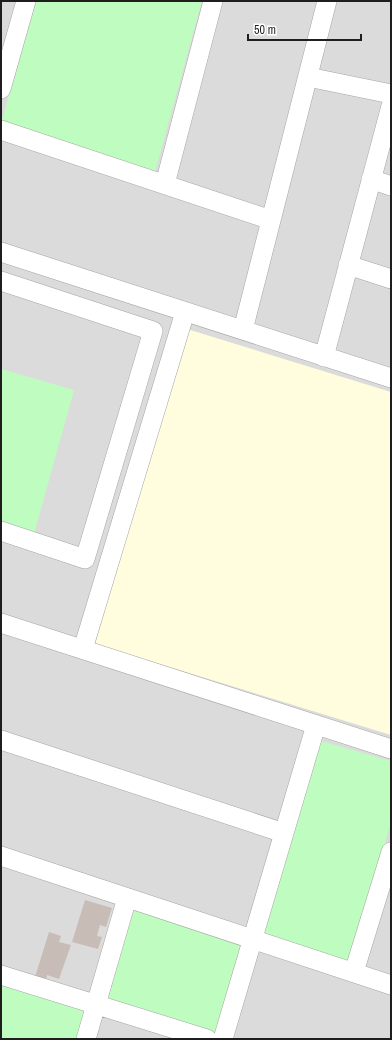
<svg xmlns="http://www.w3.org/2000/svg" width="392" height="1040" font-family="'Archivo Narrow',sans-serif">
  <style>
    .residential { fill: #dcdbdb }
    .education { fill: #fffddd }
    .park { fill: #befdbf }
    .building { fill: #c8bdb6 }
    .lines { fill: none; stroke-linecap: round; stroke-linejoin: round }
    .minor-casing { stroke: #a5a5a5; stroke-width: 20 }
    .minor { stroke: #fff; stroke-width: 19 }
  </style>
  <rect width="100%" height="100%" fill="#f0ebe3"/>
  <path class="residential" d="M1 1H391V1039H1Z"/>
  <path class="education" d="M187 329 391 392V735L95 644Z"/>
  <path class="park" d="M36 1H202L155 172 2 120Z
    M1 369 74 390 34 534 1 523Z
    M321 741 391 761V822L351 962 264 933Z
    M134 910 245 944 217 1035 106 1001Z
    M1 984 85 1010 76 1039H1Z"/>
  <path class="building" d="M85 900 112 908 106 927 100 925 97 936 102 937 98 949 72 942Z
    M49 932 61 936 59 942 71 945 59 979 47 975 46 981 35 977Z"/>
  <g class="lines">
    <defs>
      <path id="minor" d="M308 77 391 94
        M1 89 26 1
        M1 130 271 220
        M371 179 391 186
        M165 184 213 1
        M1 252 391 378
        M348 265 391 279
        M1 281 153 331 85 559 1 531
        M243 330 327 1
        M324 357 391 106
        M1 623 391 749
        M83 649 185 312
        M1 740 284 833
        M1 856 391 985
        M354 972 391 852
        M1 975 207 1039
        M86 1039 127 898
        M223 1039 316 725"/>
    </defs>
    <use href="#minor" class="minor-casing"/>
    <use href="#minor" class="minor"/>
  </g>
  <rect width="392" height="1040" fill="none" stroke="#1e1e1e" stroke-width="4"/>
  <path d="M248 34v6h113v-6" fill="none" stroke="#1e1e1e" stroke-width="2"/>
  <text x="254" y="34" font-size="12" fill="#1e1e1e" stroke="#ffffff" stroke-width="3" paint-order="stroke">50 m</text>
</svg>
